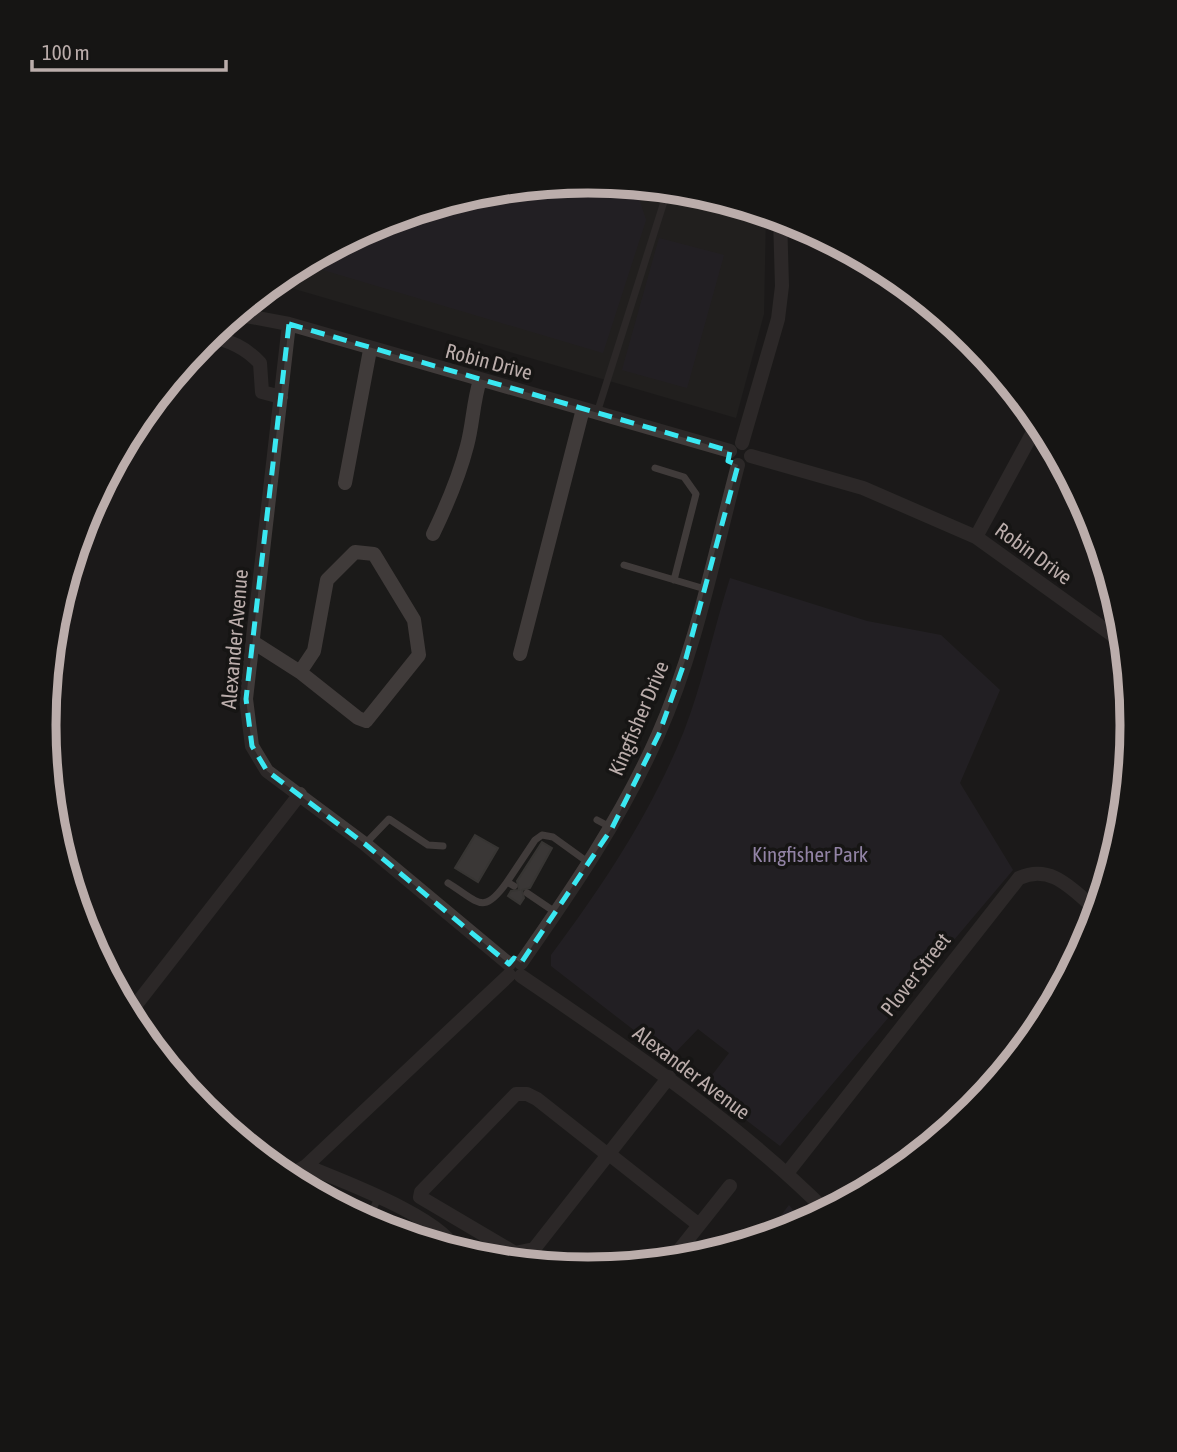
<svg xmlns="http://www.w3.org/2000/svg" width="1177" height="1452" font-family="'Asap Condensed',sans-serif">
  <style>
    .built { fill: #282625 }
    .green { fill: #2c2730 }
    .building { fill: #3a3736; stroke: #373533; stroke-width: 2 }
    .lines { fill: none; stroke-linecap: round; stroke-linejoin: round }
    .service { stroke: #403b3a; stroke-width: 7 }
    .minor { stroke: #403b3a; stroke-width: 14 }
    .marked { fill: none; stroke: #3ae8f2; stroke-width: 5; stroke-dasharray: 14 9; stroke-linejoin: round }
    .labels { text-anchor: middle; dominant-baseline: central; stroke-width: 7; stroke-linejoin: round; paint-order: stroke }
    .street-label { font-size: 21px; fill: #bbadab; stroke: #161514 }
    .park-label { font-size: 21px; fill: #9283a5; stroke: #161514 }
    .rim { fill: none; stroke: #bbadab; stroke-width: 9 }
  </style>
  <rect width="100%" height="100%" fill="#1b1a19"/>
  <path class="built" d="M589 181 695 192 766 213 764 314 736 418 274 283 286 273 380 223 483 192Z"/>
  <path class="green" d="M589 181 635 186 646 220 603 353 303 264 380 223 483 192Z
    M659 238 724 255 687 388 622 370Z
    M730 578 867 621 941 635 1000 690 960 783 1013 870 780 1146 703 1087 729 1053 698 1029 670 1058 551 966V955C604 884 651 813 684 731 703 682 714 628 730 578Z
    M789 1205 805 1225 762 1240Z"/>
  <path class="building" d="M475 835 498 848 478 882 455 868Z
    M542 842 552 848 530 888 522 890 524 898 520 904 508 896 511 891 519 890 517 881Z
    M207 1112 236 1123 231 1134 206 1113Z"/>
  <g class="lines">
    <path class="service" d="M597 413 668 189 679 198 742 209
      M655 468 684 477 696 494 674 580
      M624 565 705 589
      M597 820 612 828
      M365 844 389 819 428 845 443 846
      M507 882 535 840 542 835 553 837 589 863
      M448 883C479 902 483 916 507 882L514 886
      M527 893 555 912
      M366 1222 379 1197
      M458 1252H490L510 1263"/>
    <path class="minor" d="M236 314 289 324 730 451
      M289 324 246 699 252 746 267 771 365 844 509 964
      M209 336C230 341 245 347 260 363L262 392 281 397
      M742 443 778 319 782 286 780 217
      M751 456 863 488 976 537 1125 644
      M345 483 370 350
      M433 534C447 505 459 477 467 446 473 424 473 402 480 380
      M976 537 1039 421
      M253 642 300 672 314 651 327 580 355 552 374 554 414 620 419 655 366 721 358 718 300 672
      M520 654 583 409
      M521 963C572 890 622 817 658 735 696 650 714 555 738 465
      M521 976C628 1049 736 1121 828 1213
      M128 1015 300 794
      M609 1154 699 1225
      M608 1155 537 1099 527 1094H516L421 1192 420 1197 515 1253 534 1249 669 1077
      M306 1166C339 1180 447 1219 457 1253
      M788 1172 1019 878C1053 863 1073 891 1099 912
      M285 1178 306 1166 509 975
      M669 1263 730 1186"/>
  </g>
  <path d="M0 0H1177V1452H0ZM289 324 730 451 728 461 738 465 686 658 659 734 612 828 521 963 514 958 509 964 365 844 267 771 252 746 246 699Z" fill="#1b1a19" fill-opacity=".55" fill-rule="evenodd"/>
  <path class="marked" d="M289 324 730 451 728 461 738 465 686 658 659 734 612 828 521 963 514 958 509 964 365 844 267 771 252 746 246 699Z"/>
  <g class="labels">
    <g class="street-label">
      <text transform="translate(489 361) rotate(15)">Robin Drive</text>
      <text transform="translate(1034 553) rotate(36)">Robin Drive</text>
      <text transform="translate(234 639) rotate(-85)">Alexander Avenue</text>
      <text transform="translate(638 718) rotate(-67)">Kingfisher Drive</text>
      <text transform="translate(915 974) rotate(-52)">Plover Street</text>
      <text transform="translate(692 1072) rotate(37)">Alexander Avenue</text>
    </g>
    <g class="park-label">
      <text x="810" y="854">Kingfisher Park</text>
    </g>
  </g>
  <path d="M0 0H1177V1452H0ZM56 725a532 532 0 1 1 1064 0a532 532 0 1 1-1064 0Z" fill="#161514" fill-rule="evenodd"/>
  <path class="rim" d="M56 725a532 532 0 1 1 1064 0a532 532 0 1 1-1064 0Z"/>
  <path d="M32 60v10h194v-10" fill="none" stroke="#bbadab" stroke-width="3.5"/>
  <text x="42" y="60" font-size="21" fill="#bbadab" stroke="#161514" stroke-width="5" paint-order="stroke">100 m</text>
</svg>
